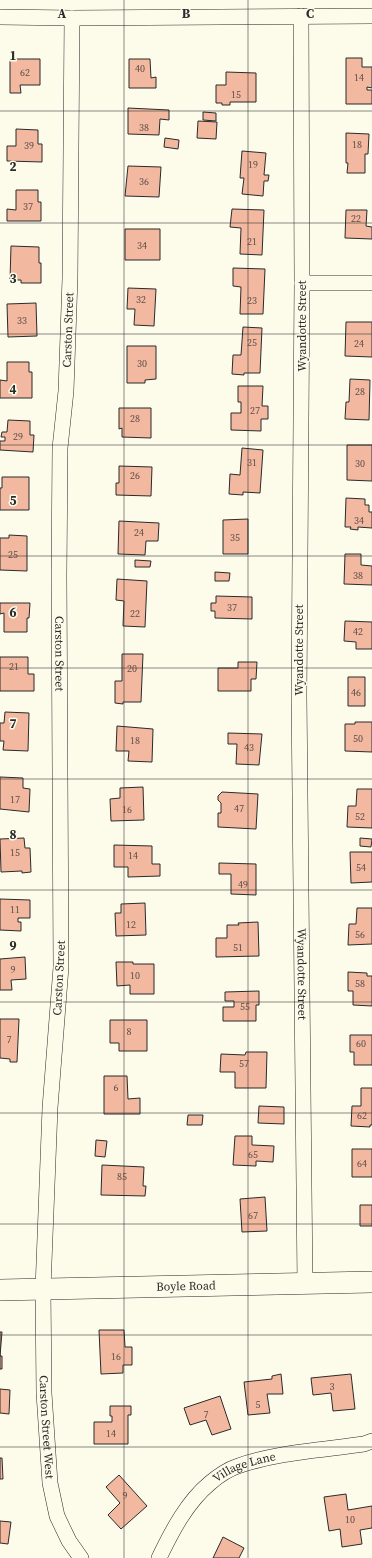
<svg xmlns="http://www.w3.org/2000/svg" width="372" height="1558" font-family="'Source Serif 4',serif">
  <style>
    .building { fill: #f2b8a0; stroke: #2b2b2b }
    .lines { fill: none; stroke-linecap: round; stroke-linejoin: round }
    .street-casing { stroke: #2b2b2b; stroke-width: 16 }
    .secondary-casing { stroke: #2b2b2b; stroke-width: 22 }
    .street { stroke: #fdfbea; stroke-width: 15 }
    .secondary { stroke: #fdfbea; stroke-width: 21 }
    .grid { fill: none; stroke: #2b2b2b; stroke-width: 1; stroke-opacity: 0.55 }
    .labels { text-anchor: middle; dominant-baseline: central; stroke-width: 3; stroke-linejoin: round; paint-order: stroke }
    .number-label { font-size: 10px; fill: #5d4e48 }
    .street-label { font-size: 12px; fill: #2b2b2b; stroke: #fdfbea }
    .grid-label { font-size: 13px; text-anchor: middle; font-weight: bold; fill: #2b2b2b; stroke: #fdfbea; stroke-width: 3; stroke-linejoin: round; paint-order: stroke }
  </style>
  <rect width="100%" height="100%" fill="#fdfbea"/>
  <path class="building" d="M346 58H362V67H372V88L367 87V90H372V104H346Z
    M10 59H40V85H20L21 93H10Z
    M129 59H150L151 78 156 77V88H129Z
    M226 72 256 73V102H230V105H222V103H216V85H226Z
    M128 108 169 110V120L160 119 159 135 128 134Z
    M203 112 216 113V121L203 120Z
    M198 121 217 122 216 139 197 138Z
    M16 129 38 130V144H42V162L7 161V146H16Z
    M346 133 369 134 368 154H365V173H347L348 163H346Z
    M165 138 179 140 178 149 164 147Z
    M242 151 266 153 264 175H269L268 181H264L263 196 242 194 244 178H240Z
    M128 166 161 167 159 197 125 196Z
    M16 190H38V202H41V221H7V209L16 210Z
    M232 209 264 210 262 255 240 254 241 228 230 227Z
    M346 210H367L366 226 372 227V239L345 238Z
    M125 229H160V260H125Z
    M11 246 39 247V263H41V283H21V280H10Z
    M233 268 265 269 263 314H240L241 287 233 286Z
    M128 288 156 289 154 326 134 325 135 309H127Z
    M36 303 37 336 8 337 7 304Z
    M346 322H372V357L345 356Z
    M243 327 262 328 260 373H244V375L232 374 233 355H241Z
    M127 346H156V379L145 380V383H127Z
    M7 362H29V372H32V398H0V380L7 381Z
    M350 379 370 380 369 420 345 419 346 402H349Z
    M238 386H263L262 406H268V419H261V431L231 430V413H241V402H238Z
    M119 408H151V438L122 437V428L119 429Z
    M8 420 30 421V435H34L33 452 0 450V441H5V437H1L2 432H7Z
    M347 445H372V481L347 480Z
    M242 448 263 450 260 493 243 492V495L229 494 230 474 240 475Z
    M119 466 152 467 151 496 116 495V483H119Z
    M2 477H29V510H0V488H2Z
    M346 498 365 499V505H369V512H372V528L358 527V530L350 529 351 527H345Z
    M248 519V554H223V520Z
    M119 521 159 523 158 541H146L145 555 118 554Z
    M9 535 27 536V571L0 570V538H9Z
    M345 554H361V565L372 566V585L344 584Z
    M135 560 151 561 150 567H135Z
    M215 572 230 573 229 581H215Z
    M117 579 147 581 145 627 123 626 124 601 116 600Z
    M216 596 252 597V619L215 618V611H211V603H216Z
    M0 603H30L29 618H27V632H4V613L0 614Z
    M345 621 372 622V649H356V642L344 641Z
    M122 654H143L141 702H123V704L115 703V681H122Z
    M0 657H28V674H34V691H0Z
    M238 662H257L256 679H251V691H218V668H238Z
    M348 677H365V706H348Z
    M5 712 29 713 28 751 3 750 4 741H0V723H4Z
    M355 722H372V752L345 751V724H355Z
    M117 726 153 729 152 762 128 761 129 751H116Z
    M228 733 262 734 259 765 236 764 237 744H228Z
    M0 777 23 778V788L30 789 29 812 0 809Z
    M143 787 144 820 111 821 110 799 120 798V788Z
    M357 789H372V828L347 827 348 806H356Z
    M222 792 258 794 256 829 218 827V813H221V803L218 800V796Z
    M24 838 25 848H30L31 872 22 873V871L1 872 0 839Z
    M360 838 372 839 371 847 360 846Z
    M114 845 152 846V864H160V876L128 877V867H114Z
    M350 852H372V882L351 883Z
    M219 863 256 864V895L231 894V874H219Z
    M0 899 30 900V918H18V922H21V931L0 930Z
    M145 903 146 935 116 936 115 913H121V904Z
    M357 908H372V944L348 945 349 924H356Z
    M258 922 259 956 216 957V938H227V925H239L238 923Z
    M25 957 26 979 11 980 12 990H0V959Z
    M116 962H133V964H154V994H130V985L117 986Z
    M348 972 367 973V976H372V1006L353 1005V991H348Z
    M259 991V1005H256V1021H223V1007H234V1001H225V992Z
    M0 1019H19L17 1062H10V1059L0 1058Z
    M110 1020H147V1051H119V1043H110Z
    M350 1035H372V1065H354V1052H350Z
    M246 1052H267L266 1088H235V1072H220L221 1054 245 1055Z
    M104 1076H127L128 1099 140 1098V1114H104Z
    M361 1088H372V1125H370V1127L351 1126 352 1106H361Z
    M259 1106 284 1107V1124L258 1123Z
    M188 1115H203L202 1125H187Z
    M235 1136H252V1145L274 1146 273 1162 256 1161V1166L233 1165Z
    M96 1140 107 1141 105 1157 95 1156Z
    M352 1149H372V1177H352Z
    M102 1165 144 1167 143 1186H146L145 1196 101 1195Z
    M265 1197 267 1231 242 1232 240 1199Z
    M360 1205H372V1226H360Z
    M99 1330H124L125 1347H132V1365H123V1373L101 1374Z
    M0 1332H2L0 1356H2V1369H0Z
    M281 1374 283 1394H267L270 1413 248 1415 244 1382 272 1379V1376Z
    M351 1374 355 1409 333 1411 331 1393 313 1395 311 1378Z
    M0 1389 10 1390 9 1414 0 1413Z
    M220 1396 231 1429 212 1435 206 1420 190 1425 184 1408Z
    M110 1406H131V1415H128V1444H94V1422H112V1416H110Z
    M0 1458H2L3 1479H0Z
    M119 1475 147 1506 121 1529 108 1515 120 1503 106 1487Z
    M346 1494 348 1510 372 1506V1528L360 1530 362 1544 342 1547 340 1529 329 1531 324 1497Z
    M0 1521 11 1522 8 1544 0 1543Z
    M223 1537 244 1548 239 1558H213Z"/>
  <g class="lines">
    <defs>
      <g id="street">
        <path id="s1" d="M301 16 302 283 299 696 305 1284"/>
        <path d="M0 17 72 18 372 16"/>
        <path id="s2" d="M72 18 70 278 66 391 60 448 59 577 61 967 50 1108 43 1289 44 1393 50 1483 57 1516 69 1541 81 1558"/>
        <path d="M302 283H372"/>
        <path id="s3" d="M159 1558C172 1531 187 1502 210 1483 217 1477 229 1469 238 1466 278 1452 323 1450 364 1444L372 1441"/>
      </g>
      <g id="secondary">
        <path id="s4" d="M0 1290 372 1282"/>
      </g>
    </defs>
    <use href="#street" class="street-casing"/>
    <use href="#secondary" class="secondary-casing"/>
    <use href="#street" class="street"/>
    <use href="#secondary" class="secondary"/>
  </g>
  <path class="grid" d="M124 0V1558M248 0V1558M0 111H372M0 223H372M0 334H372M0 445H372M0 556H372M0 668H372M0 779H372M0 890H372M0 1002H372M0 1113H372M0 1224H372M0 1335H372M0 1447H372"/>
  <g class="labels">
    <g class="number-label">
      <text x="140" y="68">40</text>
      <text x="25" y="72">62</text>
      <text x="359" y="77">14</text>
      <text x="236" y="94">15</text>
      <text x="144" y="127">38</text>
      <text x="357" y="144">18</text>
      <text x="29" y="145">39</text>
      <text x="253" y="164">19</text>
      <text x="144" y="181">36</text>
      <text x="28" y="206">37</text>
      <text x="356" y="218">22</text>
      <text x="252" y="241">21</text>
      <text x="142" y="245">34</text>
      <text x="141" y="299">32</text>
      <text x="252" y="300">23</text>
      <text x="22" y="320">33</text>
      <text x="252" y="342">25</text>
      <text x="359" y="343">24</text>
      <text x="142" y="363">30</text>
      <text x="360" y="391">28</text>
      <text x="255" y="410">27</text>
      <text x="135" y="418">28</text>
      <text x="18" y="436">29</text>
      <text x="252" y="462">31</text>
      <text x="360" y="463">30</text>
      <text x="135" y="475">26</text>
      <text x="359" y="520">34</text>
      <text x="139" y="532">24</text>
      <text x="235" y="537">35</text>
      <text x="13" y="554">25</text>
      <text x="358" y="575">38</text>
      <text x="232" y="607">37</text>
      <text x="135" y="613">22</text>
      <text x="358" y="631">42</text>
      <text x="14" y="666">21</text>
      <text x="132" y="668">20</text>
      <text x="356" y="692">46</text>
      <text x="358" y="738">50</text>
      <text x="135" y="740">18</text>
      <text x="249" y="747">43</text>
      <text x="15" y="799">17</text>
      <text x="239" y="808">47</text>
      <text x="127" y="809">16</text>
      <text x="360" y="816">52</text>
      <text x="15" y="852">15</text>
      <text x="133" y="855">14</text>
      <text x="361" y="867">54</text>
      <text x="243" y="884">49</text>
      <text x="15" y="909">11</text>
      <text x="131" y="924">12</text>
      <text x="360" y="934">56</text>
      <text x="238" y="947">51</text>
      <text x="13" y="969">9</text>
      <text x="135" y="975">10</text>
      <text x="360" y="983">58</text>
      <text x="245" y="1006">55</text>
      <text x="129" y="1031">8</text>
      <text x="9" y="1039">7</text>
      <text x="361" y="1043">60</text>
      <text x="244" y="1063">57</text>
      <text x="116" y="1087">6</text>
      <text x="362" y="1115">62</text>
      <text x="253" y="1154">65</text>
      <text x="362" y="1163">64</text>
      <text x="122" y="1176">85</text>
      <text x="253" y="1215">67</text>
      <text x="116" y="1356">16</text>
      <text x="332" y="1386">3</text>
      <text x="258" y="1404">5</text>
      <text x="206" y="1414">7</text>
      <text x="111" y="1433">14</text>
      <text x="125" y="1495">9</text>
      <text x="350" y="1519">10</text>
    </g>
    <g class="street-label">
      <text transform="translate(302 326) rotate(-90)">Wyandotte Street</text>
      <text transform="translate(68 330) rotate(-88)">Carston Street</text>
      <text transform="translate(299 650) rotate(-90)">Wyandotte Street</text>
      <text stroke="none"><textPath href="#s2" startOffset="636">Carston Street</textPath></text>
      <text stroke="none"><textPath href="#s1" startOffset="958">Wyandotte Street</textPath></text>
      <text transform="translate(59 978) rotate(-87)">Carston Street</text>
      <text stroke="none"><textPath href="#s4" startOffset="186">Boyle Road</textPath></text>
      <text stroke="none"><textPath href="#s2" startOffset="1410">Carston Street West</textPath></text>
      <text stroke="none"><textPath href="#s3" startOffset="130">Village Lane</textPath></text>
    </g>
  </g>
  <g class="grid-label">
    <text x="62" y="18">A</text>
    <text x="186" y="18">B</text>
    <text x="310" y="18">C</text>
    <text x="13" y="60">1</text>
    <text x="13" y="171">2</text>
    <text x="13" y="283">3</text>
    <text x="13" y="394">4</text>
    <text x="13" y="505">5</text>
    <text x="13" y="617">6</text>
    <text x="13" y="728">7</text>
    <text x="13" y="839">8</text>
    <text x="13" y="950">9</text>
  </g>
</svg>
